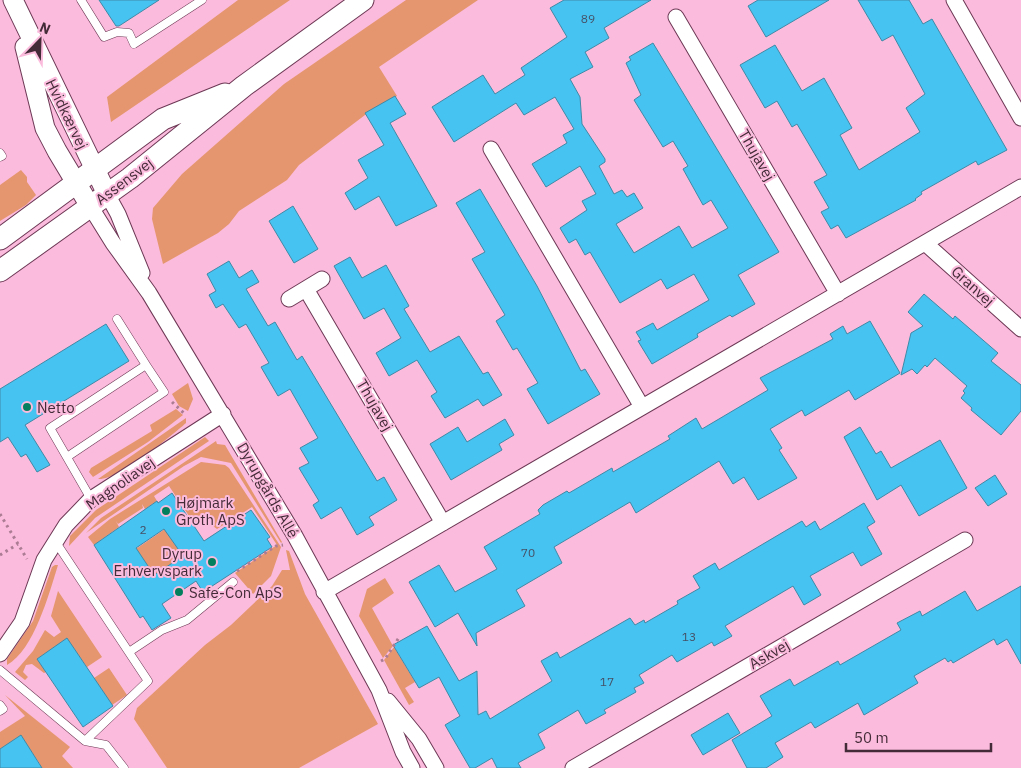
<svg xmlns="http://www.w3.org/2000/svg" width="1021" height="768" font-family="'IBM Plex Sans',sans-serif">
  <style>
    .green { fill: #e5966e }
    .building { fill: #47c3f2; stroke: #4089a6; fill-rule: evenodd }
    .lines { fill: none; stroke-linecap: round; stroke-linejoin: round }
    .service-casing { stroke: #6d3855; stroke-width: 9 }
    .minor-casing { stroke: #6d3855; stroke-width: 17 }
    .tertiary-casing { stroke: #6d3855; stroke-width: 21 }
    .secondary-casing { stroke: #6d3855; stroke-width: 23 }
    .path { stroke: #ab7c94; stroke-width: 3; stroke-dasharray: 2.5 4; stroke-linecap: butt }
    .service { stroke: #fff; stroke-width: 8 }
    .minor { stroke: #fff; stroke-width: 15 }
    .tertiary { stroke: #fff; stroke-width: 19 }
    .secondary { stroke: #fff; stroke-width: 21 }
    .poi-dot { fill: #037f5e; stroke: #fbbbdc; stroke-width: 2 }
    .labels { text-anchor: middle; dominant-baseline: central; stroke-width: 4; stroke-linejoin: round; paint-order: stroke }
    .number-label { font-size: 12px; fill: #455166 }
    .street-label { font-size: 15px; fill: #442b38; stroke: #fbbbdc }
    .poi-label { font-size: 15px; fill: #442b38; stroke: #fbbbdc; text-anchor: start }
  </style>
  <rect width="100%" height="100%" fill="#fbbbdc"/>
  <path class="green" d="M238 0H290L111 122 107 97Z
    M406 0H478L379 67 397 96 365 115 299 165 287 180 239 211 229 224 218 233 163 264 152 219 153 208 182 174 284 84Z
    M21 170 27 177V182L36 195 26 205 0 221V185Z
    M188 383 193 399 188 411 179 406 172 394Z
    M176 409 183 415 148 442 93 477 89 472 91 468 152 431 150 425Z
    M186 418V423C170 437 117 481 98 479Z
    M205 437 209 441 95 518 69 546 70 536 96 510Z
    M216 441 217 444 225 445 282 542 281 543 231 463 201 457 184 466 86 533 101 518Z
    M201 462 225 465 229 468 281 547 271 576 253 594 235 573 277 545 252 507 217 529 209 523 195 525 169 486 154 496 157 501 145 509 142 504 143 508 118 524 116 521 119 527 94 545 88 537 110 519Z
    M165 529 183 556 148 580 142 558 130 553Z
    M286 550 289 551 305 594 378 724 299 768H167L134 719 137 708 205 645 231 625 272 586 282 570H290Z
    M55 565H58C49 594 34 650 7 665V659L33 621 52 567Z
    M385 578 394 593 372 608 393 646 383 658 359 616 367 589Z
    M58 591 102 657 87 667 67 639 37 659 46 672 44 673 32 664 26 665 23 672 28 677 25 680 15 672 33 651 45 630 54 637 61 632 51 616Z
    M394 647 415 682 405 688 414 702 409 705 384 660Z
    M109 668 127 695 112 705 94 678Z
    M5 695 70 747 62 756 73 768H34L40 764 21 736 0 749V732L25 716Z"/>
  <path class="building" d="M99 0H159L119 26H116Z
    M564 0H651L604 28 609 38 585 52 593 67 570 79 580 97 582 124 605 159V162L599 166 614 194 622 190 627 197 634 193 643 208 616 224 634 253 679 226 692 248 728 228 711 200 703 205 683 169 688 166 673 141 663 147 634 100 641 95 626 63 631 60 629 57 653 43 779 252 738 275 755 304 732 317 730 315 697 334 698 337 652 364 638 341 641 340 636 332 653 323 657 330 709 300 694 274 667 289 661 279 620 303 590 252 585 255 576 239 569 243 560 228 587 210 582 201 596 194 580 166 546 187 532 164 567 143 563 135 574 129 555 97 524 115 516 103 454 142 432 107 483 75 495 94 525 75 521 68 567 37 550 8Z
    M758 0H829L766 37 748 6Z
    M858 0H909L923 24 932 19 1007 150 978 165 976 161 921 192 922 194 915 199 916 200 846 238 838 225 831 229 821 212 829 208 814 182 827 175 797 124 792 127 777 101 765 108 740 65 775 45 802 91 824 78 852 128 840 135 859 170 920 132 906 108 925 94 893 35 882 41Z
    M395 96 406 114 390 123 437 206 396 226 379 196 355 210 345 193 368 178 358 160 384 145 365 113Z
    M480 189 537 286 581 371 585 369 600 394 548 424 527 389 538 383 517 348 513 350 496 321 505 315 472 259 485 252 456 203Z
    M293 206 318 249 294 263 269 221Z
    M350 257 362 278 386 265 409 306 404 309 430 352 459 336 483 374 488 372 502 395 483 406 478 399 445 418 431 396 437 392 417 360 389 376 376 353 401 338 384 308 364 319 334 266Z
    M229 261 239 278 252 270 259 282 246 289 268 326 275 322 297 360 302 356 377 481 384 477 397 500 369 517 374 525 357 535 341 507 321 519 313 505 319 501 299 468 309 463 300 448 318 438 290 389 278 396 261 367 269 363 246 324 239 328 223 304 216 308 209 295 216 291 207 274Z
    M924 294 953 319 955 316 998 353 991 361 1021 385V411L1001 435 971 410 972 408 961 398 965 393 963 391 967 386 935 358 927 367 925 365 917 374 912 369 901 375 911 333 923 326 908 312Z
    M870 321 900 373 855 400 849 390 805 416 802 410 770 429 782 448 779 450 797 478 758 500 744 477 733 484 719 461 636 513 630 502 554 547 562 563 516 590 525 606 476 633 477 646 458 613 435 627 409 582 439 565 455 592 497 569 484 547 540 514 538 510 543 505 567 491 569 493 612 468 613 472 670 439 668 436 696 418 702 429 768 390 760 378 833 339 830 334 843 326 847 334Z
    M106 324 129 361 25 425 50 465 37 472 26 454 21 457 8 437 0 442V389Z
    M505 419 514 435 499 444 502 450 451 480 430 444 458 427 467 442Z
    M860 427 876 454 881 451 891 468 940 440 967 488 919 516 901 485 877 500 844 437Z
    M995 475 1007 494 988 506 975 488Z
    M172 493 204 541 251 510 270 537 267 539 272 547 203 592 196 581 162 604 171 618 152 630 143 616 140 618 94 545 157 501 158 503ZM164 529 183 556 154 575 136 548Z
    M864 503 875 522 867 527 882 554 861 566 853 552 810 576 821 595 804 605 793 586 725 626 732 636 714 646 712 642 677 662 672 655 639 675 644 683 634 688 636 692 604 710 606 713 586 724 578 710 538 734 545 748 518 763 521 768H497L492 758 475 768H470L445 725 460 716 439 677 419 688 393 645 427 626 459 681 477 671 478 715 486 711 490 719 552 681 541 661 557 652 560 658 630 618 635 625 644 620 645 623 678 604 677 601 700 588 693 576 715 563 719 570 802 521 806 527 815 521 820 530Z
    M1021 586V664L1007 639 997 645 994 639 953 663 951 660 948 662 945 658 914 676 918 683 864 715 858 703 815 728 811 722 775 743 783 757 766 768H747L732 740 772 716 760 696 790 679 794 686 838 661 840 665 901 630 897 623 920 611 922 616 965 591 977 611Z
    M67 638 113 706 83 727 37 659Z
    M728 713 740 733 703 755 691 735Z
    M21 735 42 768H0V749Z"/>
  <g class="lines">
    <defs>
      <path id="service" d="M81 0 104 37 117 32 129 33 134 44 202 0
        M0 153 2 156 0 157
        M67 457 164 392 146 365
        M91 499 50 428 146 365 117 319
        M55 541 148 681 85 741
        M129 652 162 630 187 620 233 582
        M0 670 85 741 106 745 124 768
        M0 705 3 709 0 711"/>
      <path id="minor" d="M954 0 1021 118
        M676 17 838 294
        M491 149 642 407
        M107 194 118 214 142 273
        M90 206 113 243 149 293 295 536 379 690 403 752 412 768
        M925 243 1021 329
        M306 289 443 523
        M289 299 322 279
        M324 592 1021 187
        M0 654 22 622 44 560 66 525 91 499 223 414
        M388 701 419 739 436 768
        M573 768 965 540"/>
      <path id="tertiary" d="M13 0 107 194
        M25 47 45 128 57 151 90 206"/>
      <path id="secondary" d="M0 239 163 119 225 94
        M0 271 130 178 244 86 363 0"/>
    </defs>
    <use href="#service" class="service-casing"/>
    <use href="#minor" class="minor-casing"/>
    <use href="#tertiary" class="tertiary-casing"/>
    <use href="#secondary" class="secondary-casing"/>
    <path class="path" d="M172 402 186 415
      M0 514 27 559
      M0 555 18 544
      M237 571 276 546 283 545
      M381 661 385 659 400 636"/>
    <use href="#service" class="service"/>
    <use href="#minor" class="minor"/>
    <use href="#tertiary" class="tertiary"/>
    <use href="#secondary" class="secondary"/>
  </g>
  <g class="poi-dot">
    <circle cx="27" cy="407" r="5"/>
    <circle cx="166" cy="511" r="5"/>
    <circle cx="212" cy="562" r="5"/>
    <circle cx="179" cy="592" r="5"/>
  </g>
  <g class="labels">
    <g class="number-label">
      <text x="588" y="18">89</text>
      <text x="143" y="529">2</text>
      <text x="528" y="552">70</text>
      <text x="689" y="636">13</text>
      <text x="607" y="681">17</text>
    </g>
    <g class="street-label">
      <text transform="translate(67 114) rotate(64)">Hvidkærvej</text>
      <text transform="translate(757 155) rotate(60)">Thujavej</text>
      <text transform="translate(124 181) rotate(-37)">Assensvej</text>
      <text transform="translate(973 286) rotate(42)">Granvej</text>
      <text transform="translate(375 405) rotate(60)">Thujavej</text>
      <text transform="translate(120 483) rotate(-35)">Magnoliavej</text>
      <text transform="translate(268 490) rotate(60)">Dyrupgårds Allé</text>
      <text transform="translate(769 654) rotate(-30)">Askvej</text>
    </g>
    <g class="poi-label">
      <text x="37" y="407">Netto</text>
      <text x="176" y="502">Højmark<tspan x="176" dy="17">Groth ApS</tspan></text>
      <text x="202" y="553" text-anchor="end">Dyrup<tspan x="202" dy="17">Erhvervspark</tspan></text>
      <text x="189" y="592">Safe-Con ApS</text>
    </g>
  </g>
  <g transform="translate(40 40) rotate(23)" stroke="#fbbbdc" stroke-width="4" paint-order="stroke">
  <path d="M0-4L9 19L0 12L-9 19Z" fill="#442b38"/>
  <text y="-8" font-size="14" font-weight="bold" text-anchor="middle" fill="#442b38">N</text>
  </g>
  <path d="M846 743v8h145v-8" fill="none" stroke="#442b38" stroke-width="2.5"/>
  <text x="854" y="743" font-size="15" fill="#442b38" stroke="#fbbbdc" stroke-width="4" paint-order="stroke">50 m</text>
</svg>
